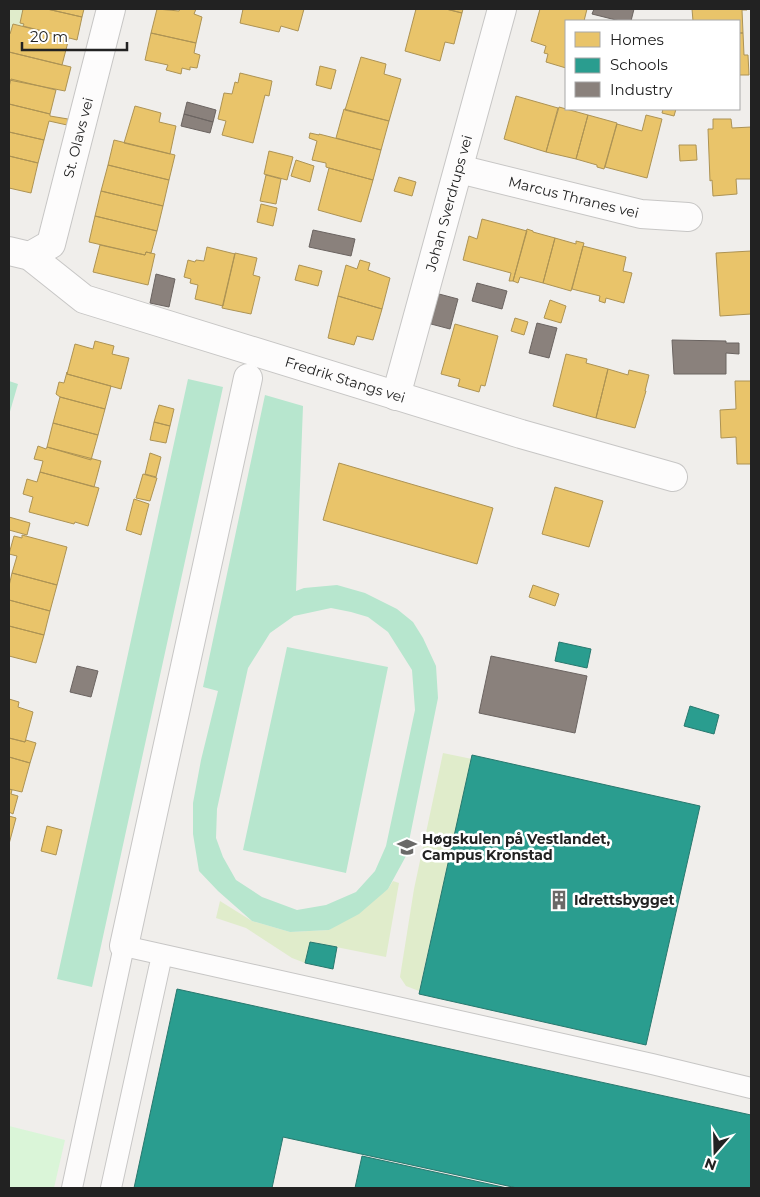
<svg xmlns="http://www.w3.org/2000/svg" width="760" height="1197" font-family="Montserrat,sans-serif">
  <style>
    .grass { fill: #e0eccb }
    .park { fill: #daf5d8 }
    .pitch { fill: #b7e6ce; fill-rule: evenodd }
    .homes { fill: #e9c46a; stroke: #ad9354 }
    .schools { fill: #2a9d8f; stroke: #28786e }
    .industry { fill: #8a817c; stroke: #6b6461 }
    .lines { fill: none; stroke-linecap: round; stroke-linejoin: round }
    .service-casing { stroke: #c7c6c5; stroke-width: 22 }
    .pedestrian-casing { stroke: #c7c6c5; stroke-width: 30 }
    .minor-casing { stroke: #c7c6c5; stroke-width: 30 }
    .service { stroke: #fdfcfc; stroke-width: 20 }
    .pedestrian { stroke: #fdfcfc; stroke-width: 28 }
    .minor { stroke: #fdfcfc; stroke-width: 28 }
    .labels { text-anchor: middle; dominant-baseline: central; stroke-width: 5; stroke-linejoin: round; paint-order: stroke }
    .street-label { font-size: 14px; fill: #222; stroke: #fff }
    .poi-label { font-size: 14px; font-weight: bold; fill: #222; stroke: #fff; text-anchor: start }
  </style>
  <rect width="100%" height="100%" fill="#f0eeeb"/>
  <path class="grass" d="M9 9H23L20 23 24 24 23 26 13 24 10 34 9 33Z
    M443 753 472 759 419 991 406 986 400 977 414 889Z
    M393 881 399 883 386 957 311 942 305 963 292 958 246 928 216 918 220 901 252 921 290 932 329 930 388 889Z"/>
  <path class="park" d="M9 1126 65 1140 54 1188H9Z"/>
  <path class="pitch" d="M188 379 223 387 92 987 57 979Z
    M9 381 18 384 9 415Z
    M265 395 303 406 296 591 304 588 337 585 365 593 397 609 413 622 423 638 436 666 438 698 406 856 388 889 359 914 329 930 290 932 252 921 218 891 199 871 193 834V803L201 760 218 691 203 687ZM331 608 351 612 368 617 388 632 412 670 415 710 386 846 375 871 356 892 326 905 297 910 262 897 236 880 223 857 216 838 217 809 248 668 270 633 294 616Z
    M287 647 388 667 346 873 243 850Z"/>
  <path class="homes" d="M23 9H47L82 17 77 40 23 26 24 24 20 23Z
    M47 9H84L82 17Z
    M157 9 179 11 180 9H196L194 14 202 17 196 43 151 33Z
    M243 9H304L298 31 281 26 279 32 240 23Z
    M416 9H446L462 13 454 44 445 42 440 61 405 51Z
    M446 9H463L462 13Z
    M540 9H587L584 21H566V68L546 62 548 54 544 53 546 46 531 41Z
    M692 9H747V10H742L743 33H739V21H693Z
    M13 24 69 38 62 65 9 52V33L10 34Z
    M151 33 196 43 194 53 200 55 197 68 190 67V70L182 68 181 74 166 70 168 65 145 60Z
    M739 33H743L744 55H748L749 75H739Z
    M9 52 71 67 65 91 9 80Z
    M361 57 386 64 384 74 401 79 389 121 345 110Z
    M320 66 336 70 331 89 316 85Z
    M240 73 272 81 269 96 265 95 253 143 222 135 226 121 218 119 224 93 232 94 235 82 238 83Z
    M11 79 56 90 50 114 9 104V87Z
    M516 96 558 108 546 152 504 139Z
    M9 104 50 114V116L68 119 67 125 49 121 44 140 9 132Z
    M135 106 161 113 159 122 176 126 170 154 124 143Z
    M559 107 588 115 576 159 546 152Z
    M344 109 389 121 381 150 336 138Z
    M663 109H676L674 116 662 113Z
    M588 115 617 123 604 169 597 167V165L576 159Z
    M646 115 662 119 647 178 605 167 617 124 642 131Z
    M713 119H731L732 128 751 127V179H736L737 194 713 196 712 180 710 181 708 129H713Z
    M9 132 44 140 38 163 9 156Z
    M310 133 319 135V134L381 150 373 180 329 168 326 167V163L312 160 317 141 309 138Z
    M114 140 175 155 169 180 108 165Z
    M679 145H696L697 160 680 161Z
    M269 151 293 157 287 180 264 174Z
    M9 156 38 163 31 193 9 188Z
    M296 160 314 166 310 182 291 176Z
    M108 165 169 180 163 206 101 191Z
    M329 168 373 180 361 222 318 210Z
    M266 175 281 179 276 204 260 201Z
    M399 177 416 182 412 196 394 191Z
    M101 191 163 206 157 231 95 216Z
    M261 204 277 208 273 226 257 222Z
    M95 216 157 231 151 253 146 252 145 255 89 242Z
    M482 219 527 231 513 281H509L511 273 463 260 469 236 477 239Z
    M527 229 533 231V232L555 238 543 283 520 277 518 283 513 281Z
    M555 238 576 244V241L584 243 571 291 543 283Z
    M100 245 145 255 146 252 155 254 148 285 93 272Z
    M583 246 626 257 623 271 632 273 624 303 606 298 605 303 599 301 600 296 572 289Z
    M207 247 235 254 223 306 195 299 198 285 190 283 191 279 184 277 188 260 195 262 196 260 204 261Z
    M751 251V314L720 316 716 253Z
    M235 253 257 258 253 275 260 277 251 314 222 308Z
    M360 260 370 263 368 270 390 278 382 309 338 296 346 265 357 269Z
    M299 265 322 271 318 286 295 280Z
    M338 296 382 309 373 340 357 336 354 345 328 338Z
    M550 300 566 306 561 323 544 318Z
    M515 318 528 322 524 335 511 331Z
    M455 324 498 336 485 386 481 385 479 392 458 386 460 379 441 374Z
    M95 341 114 346 112 354 129 358 121 389 67 374 75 344 93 349Z
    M566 354 587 359 586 363 608 369 596 418 553 406Z
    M608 369 628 375 629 370 649 375 645 391H646L635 428 596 418Z
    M67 372V374L111 386 105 409 60 397 56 394 59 382 64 383Z
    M735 381H751V464H737L736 437 721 438 720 410 736 409Z
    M60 397 105 409 98 435 53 423Z
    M159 405 174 409 170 426 154 422Z
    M154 422 170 426 166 443 150 440Z
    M53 423 98 435 91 460 47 447Z
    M38 446 46 449 47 447 101 461 94 487 40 472 43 461 34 459Z
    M150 453 161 457 156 477 145 474Z
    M339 463 493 508 477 564 323 520Z
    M40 472 99 488 88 526 75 522 74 524 29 512 33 497 23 494 27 479 37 482Z
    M143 474 157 478 150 501 136 498Z
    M555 487 603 501 589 547 542 534Z
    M134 499 149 504 141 535 126 530Z
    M9 517 30 523 27 535 9 530Z
    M22 535 67 547 57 585 12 573 17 556 9 554 14 536 22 538Z
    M12 573 57 585 50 611 9 600V586Z
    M533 585 559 594 555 606 529 597Z
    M9 600 50 611 44 635 9 626Z
    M9 626 44 635 36 663 9 656Z
    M9 699 19 702 18 707 33 712 25 742 9 738Z
    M9 738 25 742 26 740 36 743 30 763 9 757Z
    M9 757 30 763 22 792 9 789Z
    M9 789 12 790 11 794 18 796 13 814 9 812Z
    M9 816 16 818 9 844Z
    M47 826 62 830 56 855 41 851Z"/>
  <path class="schools" d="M559 642 591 649 587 668 555 661Z
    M690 706 719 715 714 734 684 726Z
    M472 755 700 806 646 1045 419 994Z
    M310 942 337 947 333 969 305 963Z
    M177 989 751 1115V1188H517L283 1137 272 1188H134Z
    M362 1156 507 1188H355Z"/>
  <path class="industry" d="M594 9H634L631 21H620L592 14Z
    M187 102 216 110 213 122 184 114Z
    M184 114 213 122 210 133 181 126Z
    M313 230 355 239 351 256 309 247Z
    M156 274 175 279 169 307 150 303Z
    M477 283 507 291 502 309 472 301Z
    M439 294 458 299 450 329 431 324Z
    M537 323 557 328 549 358 529 353Z
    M672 340 726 341V343H739V354L726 353V374H674Z
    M491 656 587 676 575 733 479 713Z
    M77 666 98 671 91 697 70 692Z"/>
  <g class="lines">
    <defs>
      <path id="service" d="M72 1188 124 946 652 1064 751 1088
        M111 1188 162 955"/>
      <path id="pedestrian" d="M124 946 248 378"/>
      <g id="minor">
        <path id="s1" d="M459 169 641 214 688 217"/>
        <path id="s2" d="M9 251 30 256 84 299 521 434 673 477"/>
        <path id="s3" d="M30 256 51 244 111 9"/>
        <path id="s4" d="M396 396 502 9"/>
      </g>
    </defs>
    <use href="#service" class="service-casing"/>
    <use href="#pedestrian" class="pedestrian-casing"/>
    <use href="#minor" class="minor-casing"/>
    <use href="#service" class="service"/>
    <use href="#pedestrian" class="pedestrian"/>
    <use href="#minor" class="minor"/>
  </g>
  <defs>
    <symbol id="university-bare" viewBox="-9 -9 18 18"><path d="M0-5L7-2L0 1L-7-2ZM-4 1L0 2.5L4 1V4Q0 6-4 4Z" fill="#6a6968" stroke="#fff" stroke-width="2.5" paint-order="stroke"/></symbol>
    <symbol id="building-bare" viewBox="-9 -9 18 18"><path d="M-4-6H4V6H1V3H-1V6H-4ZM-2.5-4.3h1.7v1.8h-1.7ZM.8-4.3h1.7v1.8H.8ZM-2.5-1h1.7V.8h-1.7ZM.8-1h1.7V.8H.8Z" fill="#6a6968" stroke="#fff" stroke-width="2.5" paint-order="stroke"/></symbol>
  </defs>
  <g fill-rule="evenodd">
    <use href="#university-bare" x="393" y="833" width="28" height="28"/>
    <use href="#building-bare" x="545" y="886" width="28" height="28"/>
  </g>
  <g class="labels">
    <g class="street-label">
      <text stroke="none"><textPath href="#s3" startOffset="134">St. Olavs vei</textPath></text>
      <text stroke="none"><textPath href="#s1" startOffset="118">Marcus Thranes vei</textPath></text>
      <text stroke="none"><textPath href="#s4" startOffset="200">Johan Sverdrups vei</textPath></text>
      <text stroke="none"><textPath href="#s2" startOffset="364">Fredrik Stangs vei</textPath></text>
    </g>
    <g class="poi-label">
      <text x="422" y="839">Høgskulen på Vestlandet,<tspan x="422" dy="16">Campus Kronstad</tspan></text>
      <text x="574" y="900">Idrettsbygget</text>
    </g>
  </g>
  <rect width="760" height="1197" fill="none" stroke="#222222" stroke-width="20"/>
  <rect x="565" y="20" width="175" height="90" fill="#ffffff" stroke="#a7a7a7"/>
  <rect x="575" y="32" width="25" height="15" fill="#e9c46a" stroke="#a7a7a7"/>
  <text x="610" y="45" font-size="15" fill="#222222">Homes</text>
  <rect x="575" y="58" width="25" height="15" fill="#2a9d8f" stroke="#a7a7a7"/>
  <text x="610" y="70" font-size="15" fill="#222222">Schools</text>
  <rect x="575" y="82" width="25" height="15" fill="#8a817c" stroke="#a7a7a7"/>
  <text x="610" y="95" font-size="15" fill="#222222">Industry</text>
  <g transform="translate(715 1152) rotate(200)" stroke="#ffffff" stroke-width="4" paint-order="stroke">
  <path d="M0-4L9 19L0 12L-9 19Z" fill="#222222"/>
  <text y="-8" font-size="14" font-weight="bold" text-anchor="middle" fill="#222222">N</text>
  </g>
  <path d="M22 42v8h105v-8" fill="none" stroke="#222222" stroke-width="2.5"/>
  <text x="30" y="42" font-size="15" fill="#222222" stroke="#ffffff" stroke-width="4" paint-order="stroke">20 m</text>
</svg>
